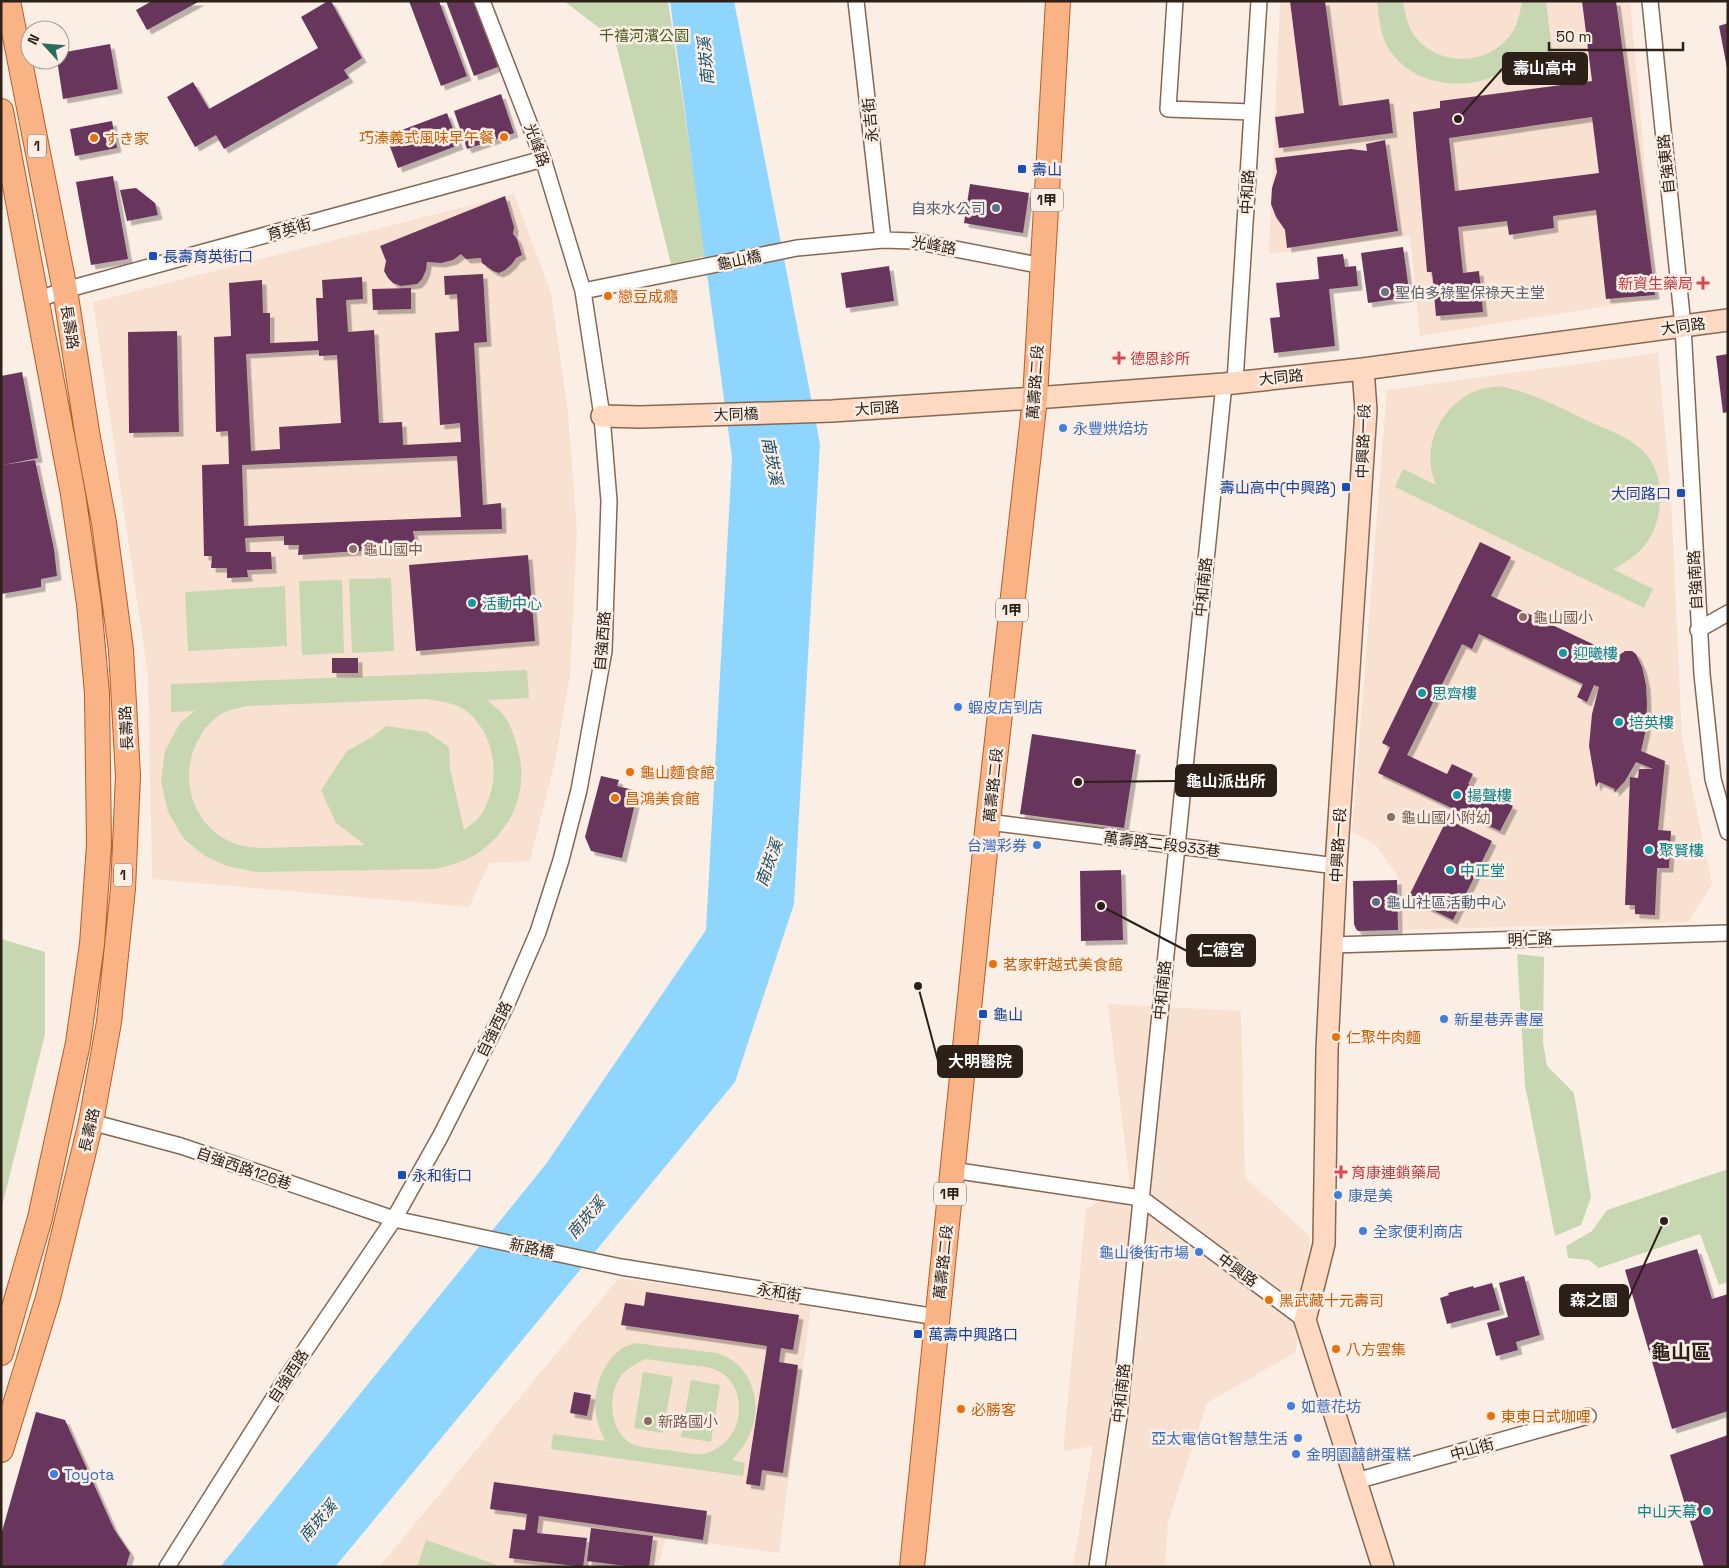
<svg xmlns="http://www.w3.org/2000/svg" width="1729" height="1568" font-family="'Space Grotesk','Noto Sans TC','Noto Sans JP',sans-serif">
  <style>
    .built { fill: #f9e1d1 }
    .green { fill: #c7d7b1; fill-rule: evenodd }
    .water { fill: #8fd6fe }
    .building { fill: #68365d; fill-rule: evenodd; filter: url(#shadow) }
    .lines { fill: none; stroke-linecap: round; stroke-linejoin: round }
    .street-casing { stroke: #856854; stroke-width: 18 }
    .secondary-casing { stroke: #856854; stroke-width: 24 }
    .primary-casing { stroke: #b05e29; stroke-width: 26 }
    .street { stroke: #fff; stroke-width: 15 }
    .secondary { stroke: #fdd9c2; stroke-width: 21 }
    .primary { stroke: #fab384; stroke-width: 24 }
    .food-dot { fill: #e8710a; stroke: #fbeee5; stroke-width: 2 }
    .transit-dot { fill: #1a4fb4; stroke: #fbeee5; stroke-width: 2 }
    .service-dot { fill: #5c6f8a; stroke: #fbeee5; stroke-width: 2 }
    .health-dot { fill: #e0444e; stroke: #fbeee5; stroke-width: 2 }
    .worship-dot { fill: #6b7280; stroke: #fbeee5; stroke-width: 2 }
    .shop-dot { fill: #3f7fe0; stroke: #fbeee5; stroke-width: 2 }
    .education-dot { fill: #8d6e63; stroke: #fbeee5; stroke-width: 2 }
    .culture-dot { fill: #0f9aa8; stroke: #fbeee5; stroke-width: 2 }
    .labels { text-anchor: middle; dominant-baseline: central; stroke-width: 5; stroke-linejoin: round; paint-order: stroke }
    .shield { fill: #fbeee5; stroke: #6a5e56; stroke-width: 1 }
    .shield-label { font-size: 14px; font-weight: bold; fill: #2c2018 }
    .park-label { font-size: 15px; fill: #475d1b; stroke: #fbeee5 }
    .street-label { font-size: 15px; fill: #2c2018; stroke: #fbeee5 }
    .food-label { font-size: 15px; fill: #c56008; stroke: #fbeee5; text-anchor: start }
    .transit-label { font-size: 15px; fill: #164399; stroke: #fbeee5; text-anchor: start }
    .service-label { font-size: 15px; fill: #4e5e75; stroke: #fbeee5; text-anchor: end }
    .health-label { font-size: 15px; fill: #be3a42; stroke: #fbeee5; text-anchor: start }
    .worship-label { font-size: 15px; fill: #5b616d; stroke: #fbeee5; text-anchor: start }
    .shop-label { font-size: 15px; fill: #366cbe; stroke: #fbeee5; text-anchor: start }
    .education-label { font-size: 15px; fill: #785e54; stroke: #fbeee5; text-anchor: start }
    .culture-label { font-size: 15px; fill: #0d838f; stroke: #fbeee5; text-anchor: start }
    .water-label { font-size: 16px; font-style: italic; fill: #164e68; stroke: #fbeee5 }
    .district-label { font-size: 20px; font-weight: bold; fill: #2c2018; stroke: #fbeee5 }
    .leader { fill: none; stroke: #2c2018; stroke-width: 2 }
    .callout-dot { fill: #2c2018; stroke: #fbeee5; stroke-width: 2 }
    .callout { fill: #2c2018; stroke: #2c2018; stroke-width: 2 }
    .callout-label { font-size: 16px; text-anchor: middle; font-weight: bold; fill: #fff }
  </style>
  <defs>
    <filter id="shadow"><feDropShadow dx="4.5" dy="4.5" stdDeviation="0" flood-color="#0004"/></filter>
  </defs>
  <rect width="100%" height="100%" fill="#fbeee5"/>
  <path class="built" d="M1280 1H1630L1657 298 1420 336 1410 236 1269 254Z
    M514 194 551 293 568 412 577 532 570 676 555 762 530 861 489 863 469 907 152 879 148 675 93 302Z
    M1658 353 1671 496 1682 738 1712 884 1688 922 1401 930 1399 878 1376 845 1352 832 1387 390Z
    M1108 1004 1241 1011 1245 1178 1310 1236 1296 1352 1207 1403 1168 1522 1165 1567H1073L1093 1446 1063 1451 1086 1209 1130 1185Z
    M619 1278 811 1305 779 1553 666 1537 658 1567H379Z"/>
  <path class="green" d="M564 1H668L706 256 671 264 615 40Z
    M1377 1H1403C1405 13 1407 24 1413 34 1435 66 1485 67 1509 37 1517 27 1520 14 1522 1H1546L1556 82 1529 86 1526 56C1519 61 1514 67 1507 70 1468 93 1412 88 1387 46 1380 33 1379 16 1377 1Z
    M1499 386C1531 392 1559 407 1588 421 1606 429 1627 436 1641 449 1660 466 1663 494 1658 516 1653 542 1636 558 1613 569L1653 589 1644 608 1395 487 1403 469 1436 485C1434 479 1431 472 1431 466 1427 435 1447 402 1476 391 1483 388 1492 387 1499 386Z
    M391 578 394 651 352 653 349 579Z
    M342 580 344 653 302 655 299 581Z
    M285 586 287 646 188 651 185 592Z
    M527 670 529 698 487 700C491 704 497 708 501 712 509 721 513 732 516 743 530 784 516 825 481 851 467 861 451 865 435 869L256 872 227 866 205 856 184 839 168 812 161 782 165 751 180 723 195 711 171 712V684ZM426 699C441 701 457 703 469 713 499 740 502 791 476 821 472 824 467 827 464 830L450 769 449 747 427 732 386 726 372 737 347 751 321 790 336 823 365 845C342 846 319 846 296 847 275 847 251 851 231 842 190 824 177 772 201 735 206 726 215 717 225 712 232 709 240 708 247 706Z
    M1 939 45 952V1034L1 1210Z
    M1517 954 1544 957 1543 1043 1547 1066 1574 1093 1591 1197 1581 1225 1555 1236 1525 1085Z
    M1728 1169V1282L1719 1285 1700 1234 1599 1268 1589 1260 1568 1258 1566 1246 1592 1231 1607 1210Z
    M636 1343C655 1346 674 1348 693 1350 702 1352 712 1351 720 1354 751 1365 763 1402 751 1431 747 1442 740 1452 732 1460L745 1463 743 1476 551 1449 553 1434 605 1441C603 1435 599 1429 598 1423 590 1397 600 1365 621 1349 625 1346 631 1345 636 1343ZM646 1359C660 1361 674 1363 688 1365 695 1366 703 1366 710 1368 734 1374 742 1397 738 1419 735 1434 724 1446 710 1452 699 1457 685 1452 673 1451 662 1449 641 1448 632 1444 609 1432 607 1395 621 1376 627 1368 637 1363 646 1359Z
    M643 1372 673 1377 663 1433 634 1428Z
    M691 1380 720 1385 711 1442 681 1437Z
    M426 1540 503 1567H417Z"/>
  <path class="water" d="M670 1H734L820 444 794 904 735 1082 335 1567H220L546 1164 706 930 732 458Z"/>
  <path class="building" d="M152 1H200L147 30 136 10Z
    M328 1H331L362 58 344 70 349 78 224 149 216 135 195 147 167 97 193 82 209 109 318 48 301 17Z
    M409 1H439L467 76 441 86Z
    M446 1H476L500 66 474 76Z
    M1290 1H1325L1339 106 1389 99 1393 133 1279 148 1275 117 1304 113Z
    M1582 1H1616L1655 295 1606 299 1596 210 1553 216 1554 228 1509 235 1507 221 1458 227 1463 273 1479 271 1483 312 1436 316 1432 272H1427L1413 112 1440 108V101L1592 81ZM1592 117 1599 173 1455 191 1449 138Z
    M1728 23V68H1727L1719 26Z
    M110 44 118 89 63 99 57 60H60V53Z
    M501 94 514 133 467 149 454 111Z
    M447 113 459 145 398 168 386 136Z
    M112 121 117 148 75 156 70 129Z
    M1385 140 1398 231 1287 248 1285 230 1276 217 1271 204 1272 188 1277 172 1275 158 1351 149 1367 151 1366 144Z
    M113 176 128 259 91 265 76 182Z
    M970 184 1029 193 1023 233 964 223Z
    M136 188 155 203 158 215 127 221 120 190Z
    M505 196 514 227 513 234 517 239 522 255 516 258 512 264 505 270 499 273 493 271 482 263 481 258 466 259 461 254 453 260 441 263 427 262 426 270 422 279 417 284 401 286 393 283 388 278 384 271 386 261 380 246Z
    M1403 247 1410 297 1368 303 1361 253Z
    M1343 254 1345 267 1356 266 1358 286 1329 289 1335 346 1274 353 1270 318 1280 317 1276 283 1319 279 1317 257Z
    M889 266 894 301 846 308 841 273Z
    M483 274 487 342 474 343 483 505 501 503 502 529 413 531 415 542 405 543V548L298 555 299 545H284V536L245 538 246 552H271L272 569 247 570 248 577 227 578V568H211L212 556H204L202 465 229 464 228 431 216 432 214 337 231 336 229 283 262 280 263 313H270V343L318 341 316 298H323L322 280 362 277 363 299 346 300 348 332 374 330 379 423 402 422 403 445 461 442 460 423 440 425 435 333 459 331 457 294 445 295 444 276ZM319 350V356L337 355 341 423 279 427 280 449 251 451 246 354ZM457 456 461 517 244 526 242 465Z
    M411 288V309L373 310 372 289Z
    M177 331 179 432 129 433 128 332Z
    M1728 354V412L1723 413 1716 356Z
    M22 372 38 458 3 465 35 460 54 549 57 576 41 579V587L1 594V376Z
    M1480 542 1511 557 1491 596 1618 656 1625 651H1632L1636 654 1642 667 1646 685 1647 704 1646 729 1641 751 1665 761 1658 830 1671 831 1669 868H1657L1655 915 1635 914V905H1625L1630 777 1638 778 1639 769H1653L1636 762 1625 781 1614 793 1615 789 1599 782 1596 787 1589 746 1592 714 1599 687 1594 685 1587 702 1577 697 1583 684 1479 634 1472 649 1462 644 1407 755 1447 774 1452 764 1473 774 1468 784 1513 806 1500 831 1378 773 1390 747 1382 743Z
    M528 555 535 641 416 651 409 565Z
    M332 658H358V673H332Z
    M1032 734 1136 750 1124 828 1020 814Z
    M601 776 619 780 617 786 638 791 622 858 591 851 585 837Z
    M1447 819 1492 841 1453 920 1408 898Z
    M1121 870 1123 940 1081 941 1080 871Z
    M1397 880 1398 930 1358 931 1356 929 1354 924 1353 881Z
    M1697 1249 1712 1299 1728 1294V1411L1672 1429 1625 1270Z
    M1524 1276 1540 1335 1516 1342 1518 1350 1496 1356 1487 1323 1508 1317 1499 1283Z
    M1492 1283 1500 1310 1447 1324 1440 1298 1449 1295 1448 1293 1473 1286 1474 1288Z
    M646 1292 799 1315 793 1350 781 1348 779 1362 798 1365 783 1473 762 1470 760 1486 746 1484 767 1346 621 1325 625 1303 644 1306Z
    M574 1392 591 1395 587 1416 570 1413Z
    M36 1412 65 1420 114 1529 130 1553 126 1567H1V1535Z
    M1728 1435V1567H1704L1670 1455Z
    M494 1482 707 1511 703 1540 539 1516 537 1533 587 1538 583 1567 509 1558 513 1529 525 1530 527 1514 490 1509Z
    M591 1528 653 1536 649 1567H634L587 1561Z"/>
  <g class="lines">
    <defs>
      <path id="street" d="M856 1 883 240
        M1175 1 1168 109 1252 112
        M1650 1 1683 326 1702 674 1713 779 1728 832
        M583 291 797 248 883 240 914 241 1043 266
        M36 300 65 290 543 159
        M1235 382 1259 1
        M1698 630 1728 613
        M988 822 1336 866
        M1332 945 1728 933
        M91 1122 181 1146 394 1219 621 1267 937 1317
        M952 1170 1141 1198 1305 1320
        M1356 1481 1588 1416
        M167 1567 287 1377 394 1219 440 1137 506 1006 538 932 561 860 579 790 604 651 609 501 602 416 583 291 543 159 482 1
        M1097 1567 1119 1417 1224 384"/>
      <path id="secondary" d="M1363 369 1366 410 1336 866 1327 1050 1324 1244 1305 1320 1383 1567
        M602 416 640 417 832 411 1035 398 1224 384 1363 369 1728 320"/>
      <path id="primary" d="M1 111 73 494 89 604 97 693 99 845 92 944 78 1043 40 1218 1 1353
        M1 1450 48 1298 91 1122 109 1022 123 889 128 776 121 650 104 523 88 438 65 290 8 1
        M912 1567 988 822 1035 398 1058 1"/>
    </defs>
    <use href="#street" class="street-casing"/>
    <use href="#secondary" class="secondary-casing"/>
    <use href="#primary" class="primary-casing"/>
    <use href="#street" class="street"/>
    <use href="#secondary" class="secondary"/>
    <use href="#primary" class="primary"/>
  </g>
  <g class="food-dot">
    <circle cx="504" cy="137" r="5"/>
    <circle cx="94" cy="138" r="5"/>
    <circle cx="608" cy="296" r="5"/>
    <circle cx="630" cy="772" r="5"/>
    <circle cx="615" cy="798" r="5"/>
    <circle cx="993" cy="964" r="5"/>
    <circle cx="1336" cy="1037" r="5"/>
    <circle cx="1269" cy="1300" r="5"/>
    <circle cx="1336" cy="1349" r="5"/>
    <circle cx="961" cy="1409" r="5"/>
    <circle cx="1491" cy="1416" r="5"/>
  </g>
  <g class="transit-dot">
    <rect x="1017" y="164" width="10" height="10" rx="2.5"/>
    <rect x="148" y="251" width="10" height="10" rx="2.5"/>
    <rect x="1341" y="482" width="10" height="10" rx="2.5"/>
    <rect x="1676" y="488" width="10" height="10" rx="2.5"/>
    <rect x="978" y="1009" width="10" height="10" rx="2.5"/>
    <rect x="397" y="1170" width="10" height="10" rx="2.5"/>
    <rect x="913" y="1329" width="10" height="10" rx="2.5"/>
  </g>
  <g class="service-dot">
    <circle cx="996" cy="208" r="5"/>
    <circle cx="1376" cy="902" r="5"/>
  </g>
  <g class="health-dot">
    <path d="M1700.5 275.5h5v5h5v5h-5v5h-5v-5h-5v-5h5z"/>
    <path d="M1116.5 350.5h5v5h5v5h-5v5h-5v-5h-5v-5h5z"/>
    <path d="M1338.5 1164.5h5v5h5v5h-5v5h-5v-5h-5v-5h5z"/>
  </g>
  <circle class="worship-dot" cx="1385" cy="292" r="5"/>
  <g class="shop-dot">
    <circle cx="1063" cy="428" r="5"/>
    <circle cx="958" cy="707" r="5"/>
    <circle cx="1037" cy="845" r="5"/>
    <circle cx="1444" cy="1019" r="5"/>
    <circle cx="1338" cy="1195" r="5"/>
    <circle cx="1363" cy="1231" r="5"/>
    <circle cx="1199" cy="1252" r="5"/>
    <circle cx="1291" cy="1406" r="5"/>
    <circle cx="1298" cy="1438" r="5"/>
    <circle cx="1296" cy="1454" r="5"/>
    <circle cx="54" cy="1474" r="5"/>
  </g>
  <g class="education-dot">
    <circle cx="353" cy="549" r="5"/>
    <circle cx="1523" cy="617" r="5"/>
    <circle cx="1391" cy="817" r="5"/>
    <circle cx="648" cy="1421" r="5"/>
  </g>
  <g class="culture-dot">
    <circle cx="472" cy="603" r="5"/>
    <circle cx="1563" cy="653" r="5"/>
    <circle cx="1422" cy="693" r="5"/>
    <circle cx="1619" cy="722" r="5"/>
    <circle cx="1457" cy="795" r="5"/>
    <circle cx="1649" cy="850" r="5"/>
    <circle cx="1450" cy="870" r="5"/>
    <circle cx="1707" cy="1511" r="5"/>
  </g>
  <g class="labels">
    <g class="shield">
      <rect x="28" y="134.5" width="18" height="23" rx="4"/>
      <rect x="1031" y="188.5" width="32" height="23" rx="4"/>
      <rect x="996" y="598.5" width="32" height="23" rx="4"/>
      <rect x="114" y="863.5" width="18" height="23" rx="4"/>
      <rect x="934" y="1182.5" width="32" height="23" rx="4"/>
    </g>
    <g class="shield-label">
      <text x="37" y="146">1</text>
      <text x="1047" y="200">1甲</text>
      <text x="1012" y="610">1甲</text>
      <text x="123" y="875">1</text>
      <text x="950" y="1194">1甲</text>
    </g>
    <g class="park-label">
      <text x="644" y="35">千禧河濱公園</text>
    </g>
    <g class="street-label">
      <text transform="translate(870 120) rotate(-96)">永吉街</text>
      <text transform="translate(537 145) rotate(70)">光峰路</text>
      <text transform="translate(1666 164) rotate(-96)">自強東路</text>
      <text transform="translate(1247 192) rotate(-87)">中和路</text>
      <text transform="translate(289 229) rotate(-15)">育英街</text>
      <text transform="translate(934 245) rotate(10)">光峰路</text>
      <text transform="translate(739 260) rotate(-12)">龜山橋</text>
      <text transform="translate(1683 326) rotate(-8)">大同路</text>
      <text transform="translate(70 327) rotate(81)">長壽路</text>
      <text transform="translate(1281 377) rotate(-6)">大同路</text>
      <text transform="translate(1035 382) rotate(-86)">萬壽路二段</text>
      <text transform="translate(877 408) rotate(-4)">大同路</text>
      <text transform="translate(736 414) rotate(-2)">大同橋</text>
      <text transform="translate(1363 441) rotate(-88)">中興路一段</text>
      <text transform="translate(1695 580) rotate(-93)">自強南路</text>
      <text transform="translate(1203 587) rotate(-84)">中和南路</text>
      <text transform="translate(602 641) rotate(-85)">自強西路</text>
      <text transform="translate(126 728) rotate(-93)">長壽路</text>
      <text transform="translate(993 785) rotate(-84)">萬壽路二段</text>
      <text transform="translate(1162 844) rotate(7)">萬壽路二段933巷</text>
      <text transform="translate(1338 845) rotate(-87)">中興路一段</text>
      <text transform="translate(1530 939) rotate(-2)">明仁路</text>
      <text transform="translate(1162 990) rotate(-84)">中和南路</text>
      <text transform="translate(494 1029) rotate(-64)">自強西路</text>
      <text transform="translate(89 1130) rotate(-77)">長壽路</text>
      <text transform="translate(244 1168) rotate(19)">自強西路126巷</text>
      <text transform="translate(532 1248) rotate(12)">新路橋</text>
      <text transform="translate(943 1262) rotate(-84)">萬壽路二段</text>
      <text transform="translate(1238 1270) rotate(36)">中興路</text>
      <text transform="translate(779 1292) rotate(9)">永和街</text>
      <text transform="translate(288 1376) rotate(-57)">自強西路</text>
      <text transform="translate(1121 1393) rotate(-84)">中和南路</text>
      <text transform="translate(1472 1449) rotate(-16)">中山街</text>
    </g>
    <g class="food-label">
      <text x="494" y="137" text-anchor="end">巧溱義式風味早午餐</text>
      <text x="104" y="138">すき家</text>
      <text x="618" y="296">戀豆成癮</text>
      <text x="640" y="772">龜山麵食館</text>
      <text x="625" y="798">昌鴻美食館</text>
      <text x="1003" y="964">茗家軒越式美食館</text>
      <text x="1346" y="1037">仁聚牛肉麵</text>
      <text x="1279" y="1300">黑武藏十元壽司</text>
      <text x="1346" y="1349">八方雲集</text>
      <text x="971" y="1409">必勝客</text>
      <text x="1501" y="1416">東東日式咖哩</text>
    </g>
    <g class="transit-label">
      <text x="1032" y="169">壽山</text>
      <text x="163" y="256">長壽育英街口</text>
      <text x="1336" y="487" text-anchor="end">壽山高中(中興路)</text>
      <text x="1671" y="493" text-anchor="end">大同路口</text>
      <text x="993" y="1014">龜山</text>
      <text x="412" y="1175">永和街口</text>
      <text x="928" y="1334">萬壽中興路口</text>
    </g>
    <g class="service-label">
      <text x="986" y="208">自來水公司</text>
      <text x="1386" y="902" text-anchor="start">龜山社區活動中心</text>
    </g>
    <g class="health-label">
      <text x="1693" y="283" text-anchor="end">新資生藥局</text>
      <text x="1130" y="358">德恩診所</text>
      <text x="1351" y="1172">育康連鎖藥局</text>
    </g>
    <g class="worship-label">
      <text x="1395" y="292">聖伯多祿聖保祿天主堂</text>
    </g>
    <g class="shop-label">
      <text x="1073" y="428">永豐烘焙坊</text>
      <text x="968" y="707">蝦皮店到店</text>
      <text x="1027" y="845" text-anchor="end">台灣彩券</text>
      <text x="1454" y="1019">新星巷弄書屋</text>
      <text x="1348" y="1195">康是美</text>
      <text x="1373" y="1231">全家便利商店</text>
      <text x="1189" y="1252" text-anchor="end">龜山後街市場</text>
      <text x="1301" y="1406">如薏花坊</text>
      <text x="1288" y="1438" text-anchor="end">亞太電信Gt智慧生活</text>
      <text x="1306" y="1454">金明園囍餅蛋糕</text>
      <text x="64" y="1474">Toyota</text>
    </g>
    <g class="education-label">
      <text x="363" y="549">龜山國中</text>
      <text x="1533" y="617">龜山國小</text>
      <text x="1401" y="817">龜山國小附幼</text>
      <text x="658" y="1421">新路國小</text>
    </g>
    <g class="culture-label">
      <text x="482" y="603">活動中心</text>
      <text x="1573" y="653">迎曦樓</text>
      <text x="1432" y="693">思齊樓</text>
      <text x="1629" y="722">培英樓</text>
      <text x="1467" y="795">揚聲樓</text>
      <text x="1659" y="850">聚賢樓</text>
      <text x="1460" y="870">中正堂</text>
      <text x="1697" y="1511" text-anchor="end">中山天幕</text>
    </g>
    <g class="water-label">
      <text transform="translate(706 61) rotate(-95)">南崁溪</text>
      <text transform="translate(772 461) rotate(79)">南崁溪</text>
      <text transform="translate(769 863) rotate(-70)">南崁溪</text>
      <text transform="translate(586 1218) rotate(-49)">南崁溪</text>
      <text transform="translate(318 1521) rotate(-49)">南崁溪</text>
    </g>
    <g class="district-label">
      <text x="1681" y="1352">龜山區</text>
    </g>
  </g>
  <path class="leader" d="M1458 119L1503 68M1078 782L1176 781M1101 906L1187 951M918 986L938 1061M1664 1221L1628 1300"/>
  <g class="callout-dot">
    <circle cx="1458" cy="119" r="5"/>
    <circle cx="1078" cy="782" r="5"/>
    <circle cx="1101" cy="906" r="5"/>
    <circle cx="918" cy="986" r="5"/>
    <circle cx="1664" cy="1221" r="5"/>
  </g>
  <g class="callout">
    <rect x="1503" y="53" width="84" height="31" rx="5"/>
    <rect x="1176" y="765" width="100" height="31" rx="5"/>
    <rect x="1187" y="935" width="68" height="31" rx="5"/>
    <rect x="938" y="1046" width="84" height="31" rx="5"/>
    <rect x="1560" y="1285" width="68" height="31" rx="5"/>
  </g>
  <g class="callout-label">
    <text x="1545" y="74">壽山高中</text>
    <text x="1226" y="787">龜山派出所</text>
    <text x="1221" y="956">仁德宮</text>
    <text x="980" y="1067">大明醫院</text>
    <text x="1594" y="1306">森之園</text>
  </g>
  <rect width="1729" height="1568" fill="none" stroke="#2c2018" stroke-width="5"/>
  <g transform="translate(45 45) rotate(296)"><circle r="24" fill="#fbeee5" stroke="#a89c93"/>
  <path d="M0-4L9 19L0 12L-9 19Z" fill="#2a6c5c"/>
  <text y="-8" font-size="14" font-weight="bold" text-anchor="middle" fill="#2c2018">N</text>
  </g>
  <path d="M1549 42v8h134v-8" fill="none" stroke="#2c2018" stroke-width="2.5"/>
  <text x="1556" y="42" font-size="15" fill="#2c2018" stroke="#fbeee5" stroke-width="4" paint-order="stroke">50 m</text>
</svg>
